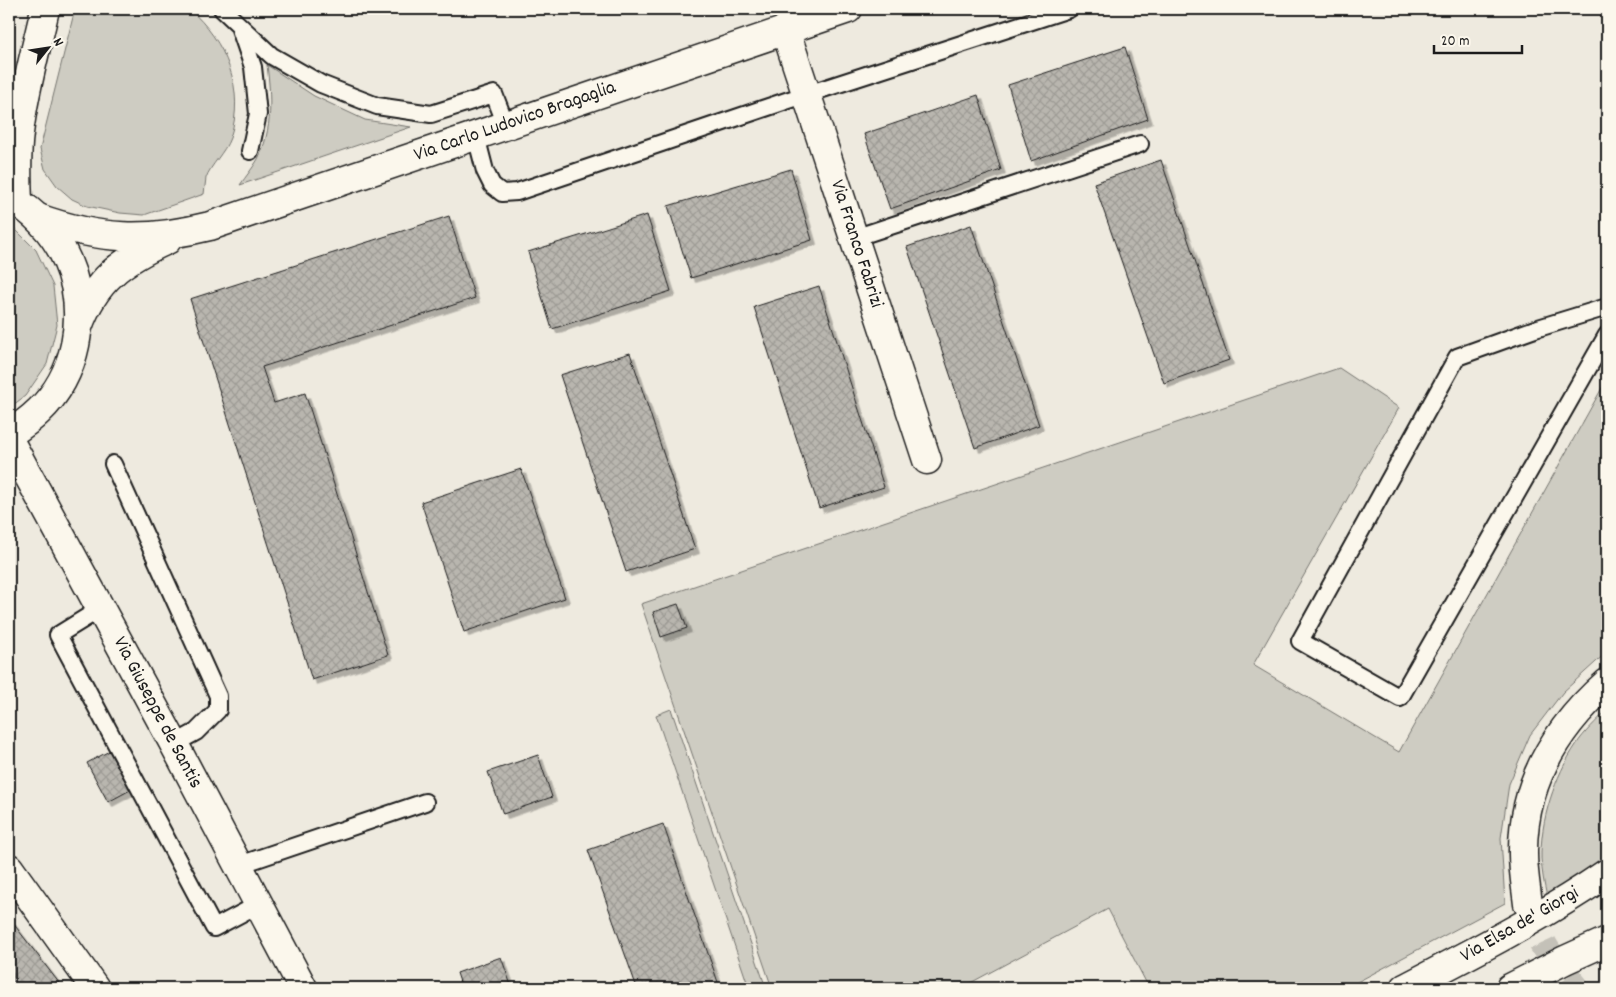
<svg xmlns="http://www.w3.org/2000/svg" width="1616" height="997" font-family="Dekko,sans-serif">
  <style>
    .green { fill: #ceccc2; stroke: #75746f }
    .building { fill: url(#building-cross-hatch); stroke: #1c1c1c; filter: url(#shadow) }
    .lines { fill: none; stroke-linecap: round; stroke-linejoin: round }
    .tertiary-tunnel { stroke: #c4c1b8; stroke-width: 28; stroke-dasharray: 28 14; stroke-linecap: butt }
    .service-casing { stroke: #1c1c1c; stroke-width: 20 }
    .minor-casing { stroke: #1c1c1c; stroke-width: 31 }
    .tertiary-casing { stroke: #1c1c1c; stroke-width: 31 }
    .secondary-casing { stroke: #1c1c1c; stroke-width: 31 }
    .service { stroke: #fbf7ec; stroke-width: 16 }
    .minor { stroke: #fbf7ec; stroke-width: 28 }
    .tertiary { stroke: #fbf7ec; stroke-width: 28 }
    .secondary { stroke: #fbf7ec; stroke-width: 28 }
    .labels { text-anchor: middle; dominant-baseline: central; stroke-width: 5; stroke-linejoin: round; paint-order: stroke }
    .street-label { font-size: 20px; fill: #1c1c1c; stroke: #fbf7ec }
  </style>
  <defs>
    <pattern id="building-cross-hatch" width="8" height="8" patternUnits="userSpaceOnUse" patternTransform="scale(1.25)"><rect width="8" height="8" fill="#b9b6af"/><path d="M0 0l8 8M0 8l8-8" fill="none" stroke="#9e9c96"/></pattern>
    <filter id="shadow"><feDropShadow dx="4.5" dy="4.5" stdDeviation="0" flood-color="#0004"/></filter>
  </defs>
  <rect width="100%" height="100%" fill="#eeeadf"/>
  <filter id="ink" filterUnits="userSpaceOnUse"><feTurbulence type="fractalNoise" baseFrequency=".02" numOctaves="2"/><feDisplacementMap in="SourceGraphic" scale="10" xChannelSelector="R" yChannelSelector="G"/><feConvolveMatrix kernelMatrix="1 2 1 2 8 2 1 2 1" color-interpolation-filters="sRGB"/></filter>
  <g filter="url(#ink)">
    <path class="green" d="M75 9H189C226 41 246 90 230 138 225 152 210 166 206 178 205 183 205 189 204 194L144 215 120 213 87 206 72 199 57 186 45 169 40 149Z
      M267 65 314 96 365 120 411 127 240 185C246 176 253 168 258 159 273 129 271 97 267 65Z
      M9 223 36 250 53 286 57 325 47 364 25 396 9 408Z
      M1339 368 1399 408 1253 665 1399 752 1607 379V652L1563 692 1530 735 1509 784 1501 838 1505 903 1346 988H1149L1108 909 961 988H772L641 604Z
      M671 709 766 988H749L656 715Z
      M1607 710V863L1547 897C1544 884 1542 872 1541 859 1540 820 1555 776 1576 745 1584 732 1597 721 1607 710Z"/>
    <path class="building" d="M1125 47 1148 119 1031 161 1008 85Z
      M978 95 1001 170 890 209 864 134Z
      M1161 160 1229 360 1164 383 1094 183Z
      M791 169 812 240 691 278 668 206Z
      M647 215 671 291 552 329 528 252Z
      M449 216 475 298 262 367 274 403 305 393 388 655 312 680 190 299Z
      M971 225 1039 425 975 448 907 247Z
      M819 286 884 487 819 508 754 307Z
      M630 353 695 549 626 572 560 375Z
      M521 469 565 598 464 632 421 502Z
      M678 604 687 628 661 637 653 612Z
      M113 749 134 788 108 802 87 763Z
      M538 755 552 797 503 814 488 772Z
      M663 824 720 988H637L588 850Z
      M9 918 63 988H9Z
      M501 957 512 988H462L457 973Z"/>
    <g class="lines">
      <path class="tertiary-tunnel" d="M1528 904C1532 917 1537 931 1543 944 1552 960 1564 974 1576 988"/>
      <defs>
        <path id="service" d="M222 9 272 56 321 84 377 106 431 114 494 94 506 125
          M240 29 253 67 258 114 250 151
          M476 136 485 171 492 185 502 193 517 192 786 101 1069 9
          M854 238 1140 144
          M1607 307 1535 329 1457 357 1300 641 1400 698 1607 335
          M113 464 218 696V710L196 732 174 744
          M100 609 58 635 214 928 259 904
          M239 865 425 802"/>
        <path id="minor" d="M785 29 927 460
          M18 202C17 179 16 156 19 133 24 91 36 50 45 9
          M38 218C100 240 146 242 210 226L848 9
          M78 327C95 279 123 260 167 240
          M9 868 95 988"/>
        <path id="tertiary" d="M1528 904C1526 887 1523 870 1523 854 1522 784 1556 728 1607 683"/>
        <path id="secondary" d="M9 197C63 228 87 285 75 345 70 370 57 394 39 411 30 420 20 427 9 434
          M9 440 174 744 303 988
          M1405 988C1474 952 1543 917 1607 873
          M1510 988 1565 960 1607 941"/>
      </defs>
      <use href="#service" class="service-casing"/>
      <use href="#minor" class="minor-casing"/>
      <use href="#tertiary" class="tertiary-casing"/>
      <use href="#secondary" class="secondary-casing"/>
      <use href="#service" class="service"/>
      <use href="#minor" class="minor"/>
      <use href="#tertiary" class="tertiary"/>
      <use href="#secondary" class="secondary"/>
    </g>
  </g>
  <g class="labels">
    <g class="street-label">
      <text transform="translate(515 122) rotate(-19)">Via Carlo Ludovico Bragaglia</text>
      <text transform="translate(856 244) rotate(72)">Via Franco Fabrizi</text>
      <text transform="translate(157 713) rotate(62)">Via Giuseppe de Santis</text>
      <text transform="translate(1520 925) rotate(-30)">Via Elsa de' Giorgi</text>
    </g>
  </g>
  <rect width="1616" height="997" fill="none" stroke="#fbf7ec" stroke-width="30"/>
  <rect x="15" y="15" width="1586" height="967" fill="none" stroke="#1c1c1c" stroke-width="2" filter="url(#ink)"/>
  <g transform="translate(48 48) rotate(60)" stroke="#fbf7ec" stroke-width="4" paint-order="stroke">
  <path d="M0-4L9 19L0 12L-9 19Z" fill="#1c1c1c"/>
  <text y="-8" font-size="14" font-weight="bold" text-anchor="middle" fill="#1c1c1c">N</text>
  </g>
  <path d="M1434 45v8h88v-8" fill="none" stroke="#1c1c1c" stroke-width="2.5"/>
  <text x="1441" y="45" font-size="15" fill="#1c1c1c" stroke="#fbf7ec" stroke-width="4" paint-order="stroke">20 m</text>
</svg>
